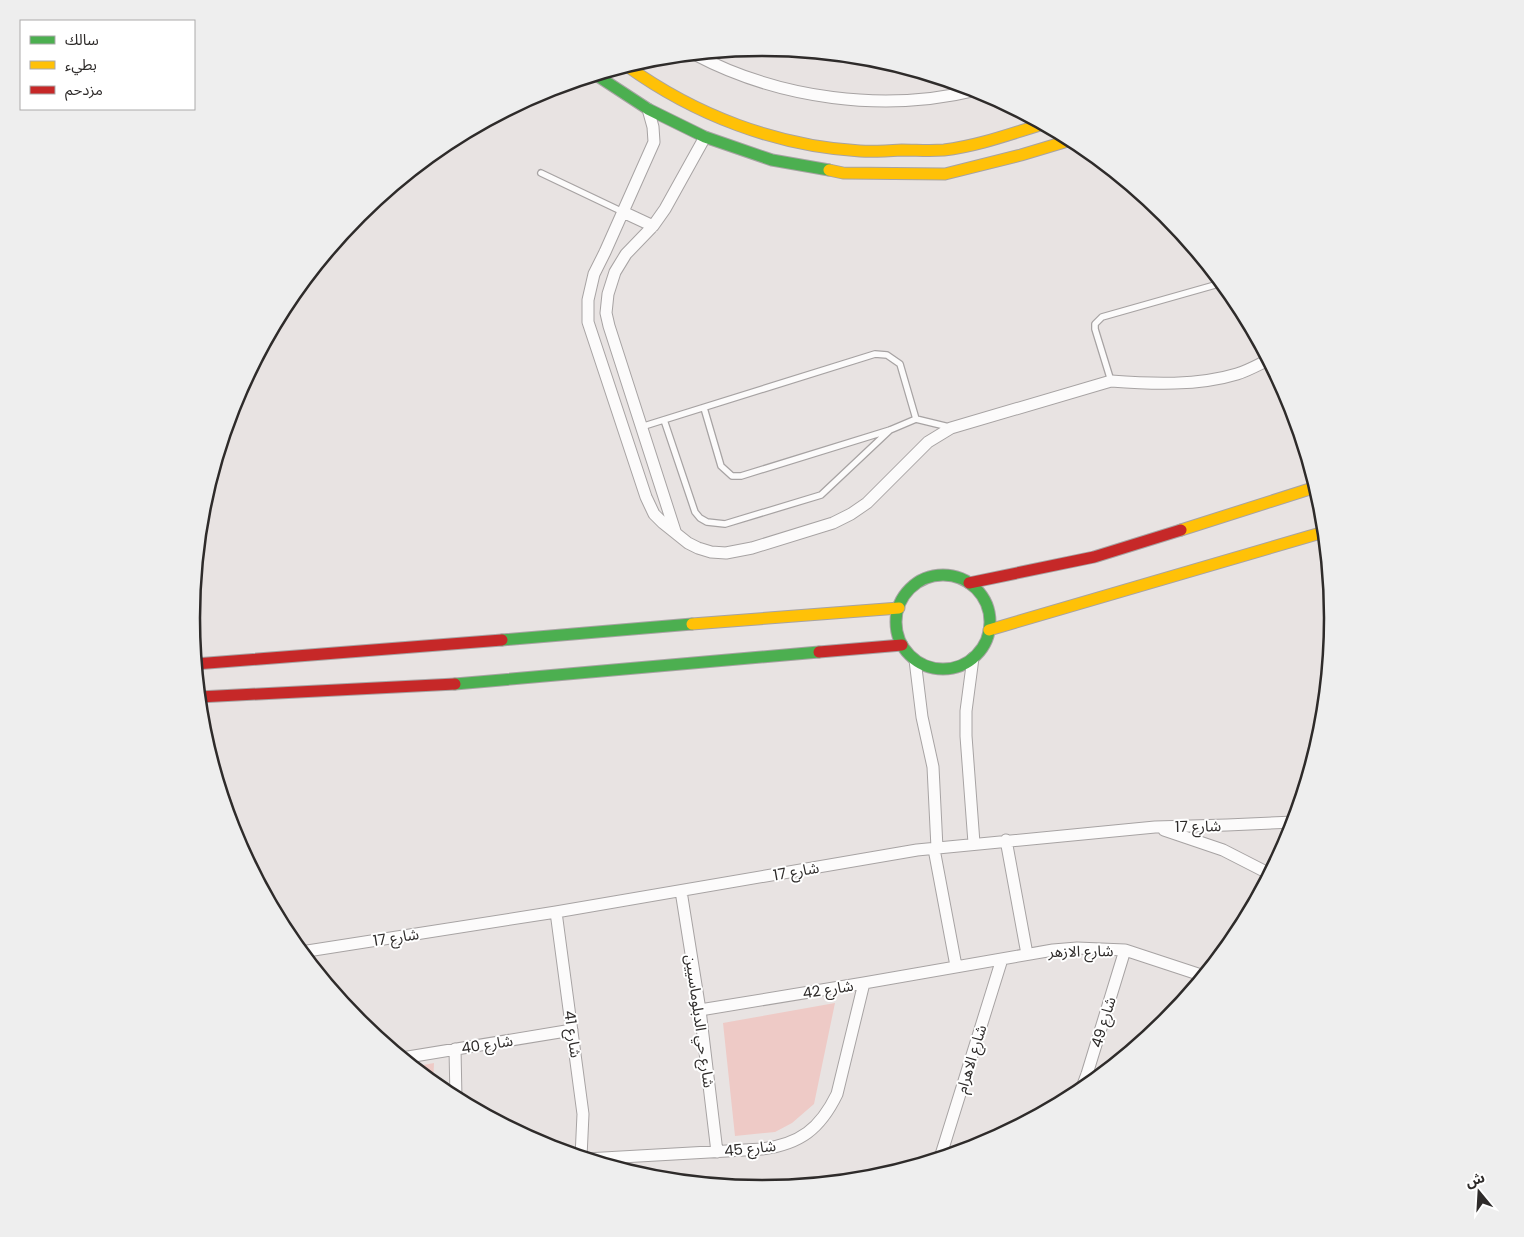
<svg xmlns="http://www.w3.org/2000/svg" width="1524" height="1237" font-family="Poppins,'Noto Sans Arabic',sans-serif">
  <style>
    .green { fill: #eecac6 }
    .lines { fill: none; stroke-linecap: round; stroke-linejoin: round }
    .lane-casing { stroke: #a7a3a3; stroke-width: 8 }
    .street-casing { stroke: #a7a3a3; stroke-width: 13 }
    .fast-casing { stroke: #a7a3a3; stroke-width: 13 }
    .slow-casing { stroke: #a7a3a3; stroke-width: 13 }
    .jam-casing { stroke: #a7a3a3; stroke-width: 13 }
    .lane { stroke: #fcfbfb; stroke-width: 5.5 }
    .street { stroke: #fcfbfb; stroke-width: 11 }
    .fast { stroke: #4caf50; stroke-width: 11 }
    .slow { stroke: #ffc107; stroke-width: 11 }
    .jam { stroke: #c62828; stroke-width: 11 }
    .labels { text-anchor: middle; dominant-baseline: central; stroke-width: 4; stroke-linejoin: round; paint-order: stroke }
    .street-label { font-size: 15px; fill: #2e2b2a; stroke: #fff }
    .rim { fill: none; stroke: #2e2b2a; stroke-width: 2.5 }
  </style>
  <rect width="100%" height="100%" fill="#e8e3e2"/>
  <path class="green" d="M835 1003 814 1104 792 1123 775 1132 735 1136 723 1023Z
    M434 1063 433 1084 413 1067Z"/>
  <g class="lines">
    <defs>
      <path id="lane" d="M541 173 623 212
        M1111 381 1095 329V324L1102 317 1222 283
        M704 408 721 466 732 476H741L890 430 916 419 949 427
        M664 420 695 512 700 518 707 522 725 524 821 495 890 430
        M641 427 875 354 887 355 900 364 916 419"/>
      <path id="street" d="M694 54C779 99 884 113 977 90
        M648 109 653 127 654 142 605 252 594 274 588 300V322L646 497 654 514 663 523 688 543 698 548 711 552 726 553 752 548 833 523 851 514 867 503 928 442 951 428 1111 381C1151 384 1198 386 1237 374 1247 371 1258 365 1268 360
        M623 212 653 226
        M675 531 609 326 606 313 608 294 615 272 626 254 653 226 665 209 705 137
        M973 658 966 711V736L974 843
        M915 660 922 717 933 767 937 848
        M1164 830 1223 850 1270 874
        M1006 840 1027 954
        M934 849 956 966
        M681 891 700 1010 717 1152
        M556 912 583 1114 581 1157
        M301 952 556 912 917 850 1155 827 1227 825 1294 822
        M700 1010 864 983 1053 950 1077 948 1125 950 1204 976
        M455 1049 456 1099
        M402 1058 572 1030
        M1080 1093 1087 1074 1125 950
        M940 1158 1002 959
        M586 1159 762 1149C800 1144 820 1129 837 1094L864 983"/>
      <path id="fast" d="M596 75 648 109 705 137 772 160 829 170
        M896 622a47 47 0 1 1 94 0a47 47 0 1 1-94 0Z
        M502 640 692 624
        M455 684 819 652"/>
      <path id="slow" d="M627 66C695 115 776 146 860 151 874 152 888 151 902 150 916 150 930 151 944 150 978 146 1010 134 1043 124
        M829 170 843 173 945 174 1021 155 1071 140
        M1181 530 1316 487
        M692 624 899 608
        M989 630 1324 532"/>
      <path id="jam" d="M969 583 1094 557 1181 530
        M819 652 902 645
        M195 664 502 640
        M199 697 455 684"/>
    </defs>
    <use href="#lane" class="lane-casing"/>
    <use href="#street" class="street-casing"/>
    <use href="#fast" class="fast-casing"/>
    <use href="#slow" class="slow-casing"/>
    <use href="#jam" class="jam-casing"/>
    <use href="#lane" class="lane"/>
    <use href="#street" class="street"/>
    <use href="#fast" class="fast"/>
    <use href="#slow" class="slow"/>
    <use href="#jam" class="jam"/>
  </g>
  <g class="labels">
    <g class="street-label">
      <text transform="translate(1198 826) rotate(-1)">شارع 17</text>
      <text transform="translate(796 871) rotate(-10)">شارع 17</text>
      <text transform="translate(396 937) rotate(-9)">شارع 17</text>
      <text transform="translate(1081 951) rotate(-1)">شارع الازهر</text>
      <text transform="translate(828 989) rotate(-9)">شارع 42</text>
      <text transform="translate(700 1021) rotate(82)">شارع حي الدبلوماسيين</text>
      <text transform="translate(1103 1022) rotate(-73)">شارع 49</text>
      <text transform="translate(573 1034) rotate(82)">شارع 41</text>
      <text transform="translate(487 1044) rotate(-9)">شارع 40</text>
      <text transform="translate(971 1059) rotate(-73)">شارع الاهرام</text>
      <text transform="translate(750 1148) rotate(-6)">شارع 45</text>
    </g>
  </g>
  <path d="M0 0H1524V1237H0ZM200 618a562 562 0 1 1 1124 0a562 562 0 1 1-1124 0Z" fill="#eee" fill-rule="evenodd"/>
  <path class="rim" d="M200 618a562 562 0 1 1 1124 0a562 562 0 1 1-1124 0Z"/>
  <rect x="20" y="20" width="175" height="90" fill="#ffffff" stroke="#abaaaa"/>
  <rect x="30" y="36" width="25" height="8" fill="#4caf50" stroke="#abaaaa"/>
  <text x="65" y="45" font-size="15" fill="#2e2b2a">سالك</text>
  <rect x="30" y="61" width="25" height="8" fill="#ffc107" stroke="#abaaaa"/>
  <text x="65" y="70" font-size="15" fill="#2e2b2a">بطيء</text>
  <rect x="30" y="86" width="25" height="8" fill="#c62828" stroke="#abaaaa"/>
  <text x="65" y="95" font-size="15" fill="#2e2b2a">مزدحم</text>
  <g transform="translate(1479 1192) rotate(342)" stroke="#ffffff" stroke-width="4" paint-order="stroke">
  <path d="M0-4L9 19L0 12L-9 19Z" fill="#2e2b2a"/>
  <text y="-8" font-size="14" font-weight="bold" text-anchor="middle" fill="#2e2b2a">ش</text>
  </g>
</svg>
